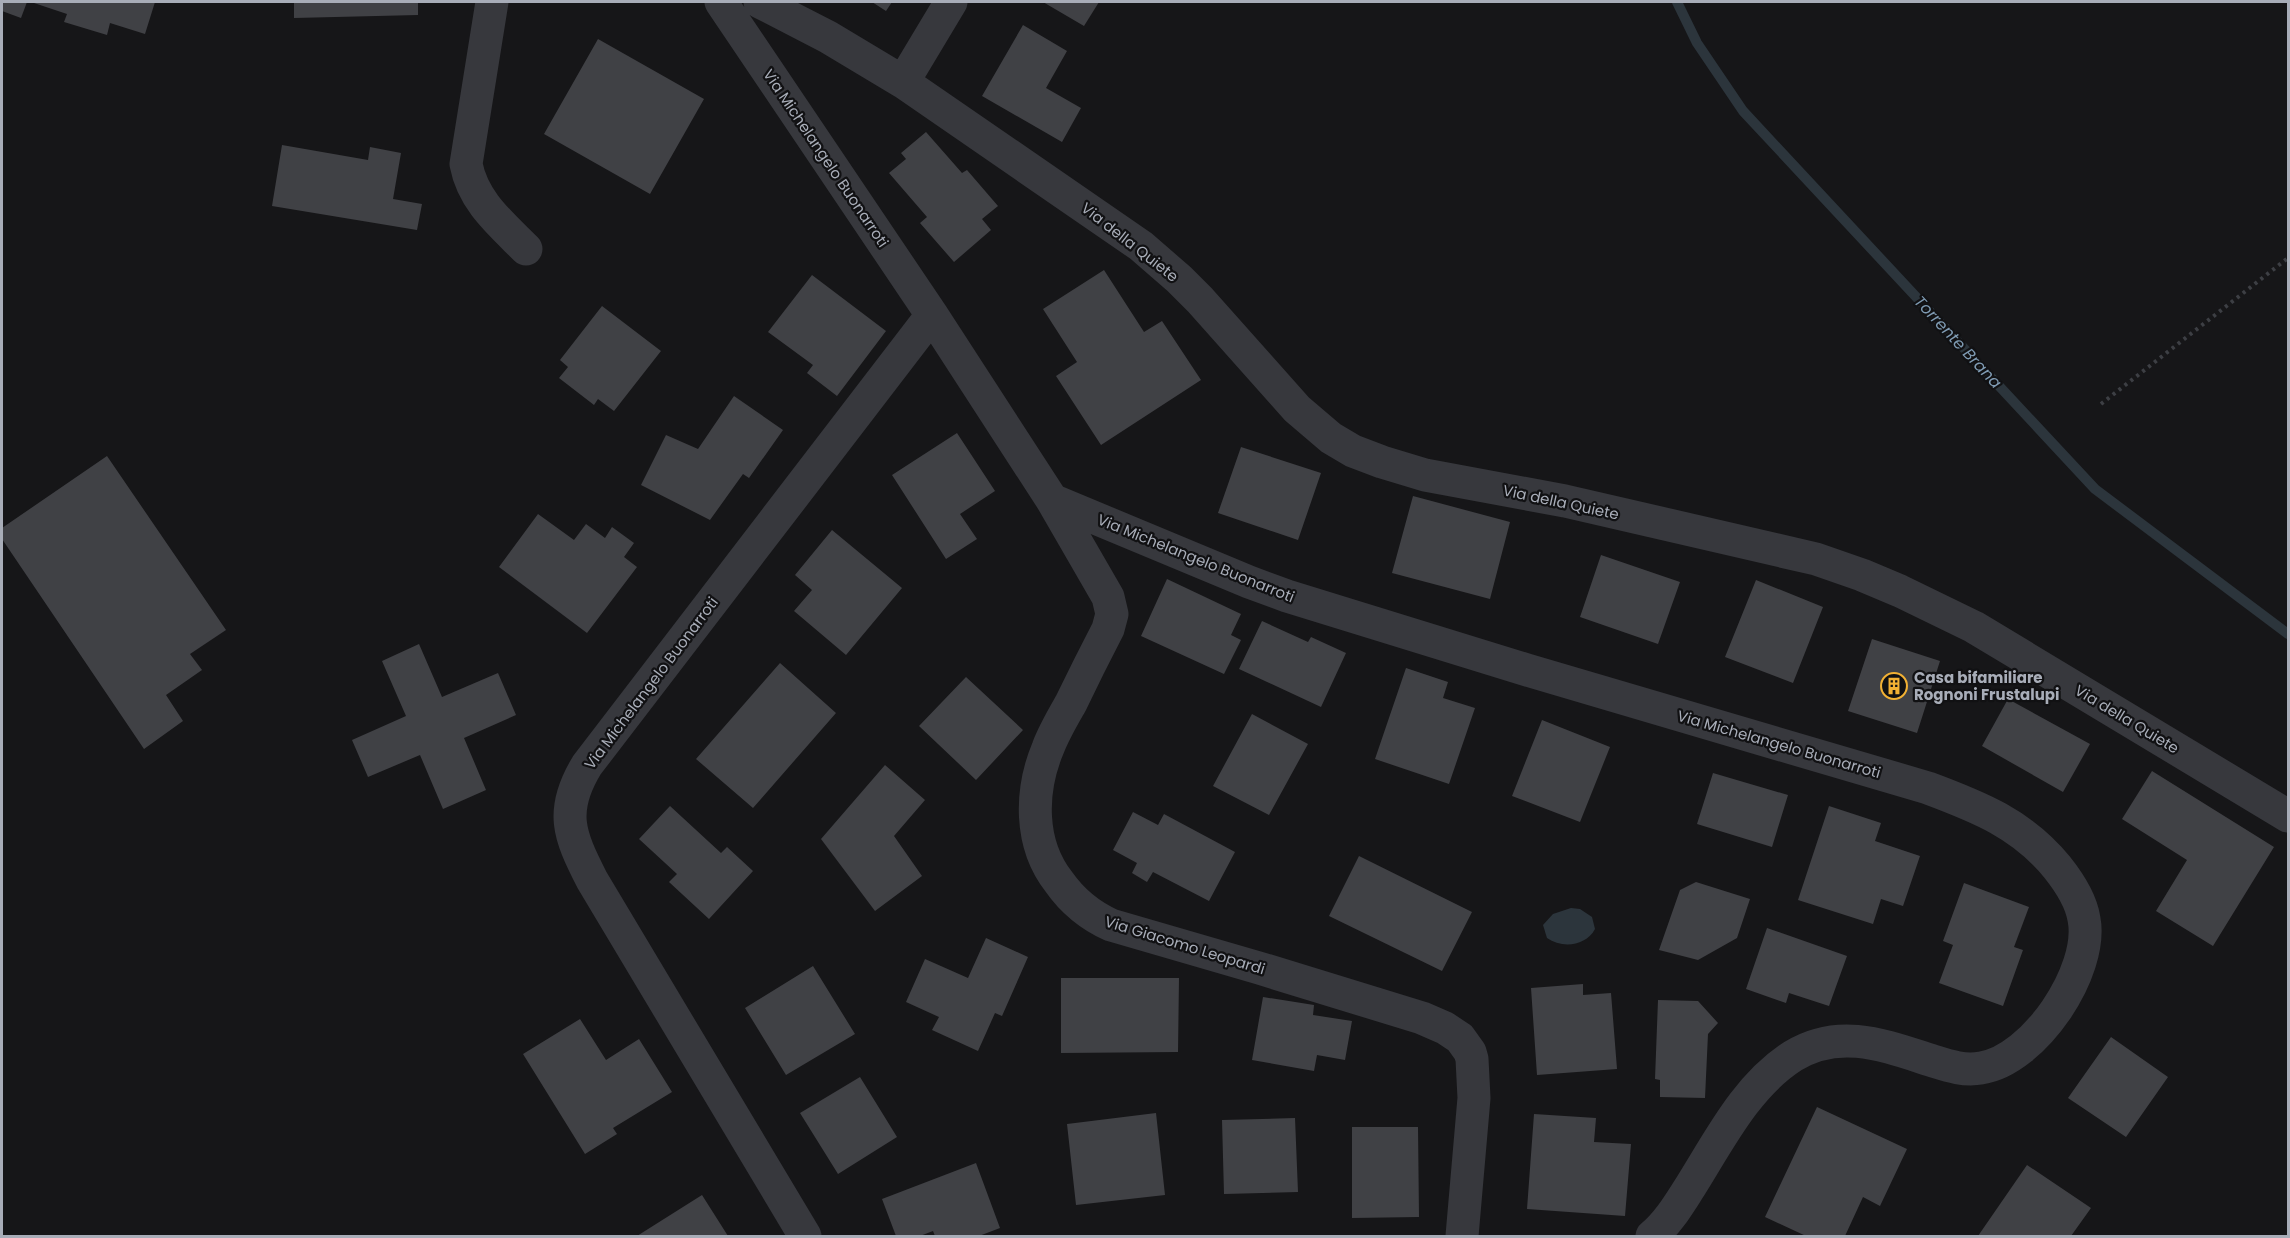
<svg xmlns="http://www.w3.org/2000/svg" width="2290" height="1238" font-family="Poppins,sans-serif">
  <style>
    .water { fill: #2c353c }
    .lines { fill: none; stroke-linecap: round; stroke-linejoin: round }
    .stream { stroke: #2c353c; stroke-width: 10 }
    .building { fill: #404145 }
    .path { stroke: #3d3f44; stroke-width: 4; stroke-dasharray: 3 4.5; stroke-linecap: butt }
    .minor { stroke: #37383d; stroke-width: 33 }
    .labels { text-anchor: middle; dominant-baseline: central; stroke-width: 4.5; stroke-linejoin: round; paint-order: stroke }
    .street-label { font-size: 15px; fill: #a8adb8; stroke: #111113 }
    .poi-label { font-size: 15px; font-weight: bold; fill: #a8adb8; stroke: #111113; text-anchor: start }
    .water-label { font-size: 16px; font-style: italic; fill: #7f9bb3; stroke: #111113 }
  </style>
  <rect width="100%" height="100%" fill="#161618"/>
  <path class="water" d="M1571 908 1580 909 1592 917 1595 929C1586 946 1562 949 1547 938L1543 925 1553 914Z"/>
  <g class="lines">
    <path class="stream" d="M1677 2 1697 43 1743 111 2095 489 2288 634"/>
  </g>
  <path class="building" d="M2 2H27L21 18 2 11Z
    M31 2H155L145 34 110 23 107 35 64 22 67 14Z
    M294 2H418V15L294 18Z
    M872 2H892L886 11Z
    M1043 2H1099L1084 26Z
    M1023 25 1067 51 1046 88 1081 108 1062 142 982 96Z
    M598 39 704 99 650 194 544 134Z
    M926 132 962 173 967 170 998 206 982 219 991 230 954 262 920 223 927 217 889 173 906 159 901 153Z
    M282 145 368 160 370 147 401 153 393 199 422 204 417 230 272 206Z
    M1104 270 1144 332 1162 321 1201 380 1101 445 1056 376 1077 362 1043 309Z
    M812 275 886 331 837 396 807 373 813 365 768 332Z
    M602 306 661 351 614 411 598 399 594 405 559 378 568 367 560 360Z
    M734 396 783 430 749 478 743 474 710 520 641 485 666 435 698 449Z
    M957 433 995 491 960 514 977 539 946 559 892 475Z
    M1241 447 1321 473 1298 540 1218 513Z
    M107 456 226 630 190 654 202 670 166 695 183 721 144 749 2 539V528Z
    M1413 496 1510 522 1490 599 1392 573Z
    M538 514 574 540 586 524 605 538 612 527 634 543 624 557 637 567 587 633 499 567Z
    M832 530 902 588 846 655 794 611 812 590 795 575Z
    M1601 555 1680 582 1658 644 1580 617Z
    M1167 579 1241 614 1231 635 1241 640 1224 674 1141 636Z
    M1756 580 1823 607 1793 683 1725 657Z
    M1262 621 1308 642 1311 637 1346 653 1321 707 1239 669Z
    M1872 639 1940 661 1917 733 1848 711Z
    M419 644 442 697 498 673 516 715 464 738 486 790 443 809 420 755 368 777 352 740 406 716 382 661Z
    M780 663 836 713 753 808 696 759Z
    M1406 668 1448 682 1443 698 1475 708 1449 784 1375 759Z
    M966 677 1023 730 976 780 919 726Z
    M2008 699 2090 744 2063 792 1982 746Z
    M1252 714 1308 744 1269 815 1213 786Z
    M1542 720 1610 747 1580 822 1512 796Z
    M885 765 925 800 894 836 922 876 875 911 821 839Z
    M2152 771 2274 847 2213 946 2156 911 2187 860 2122 819Z
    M1713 773 1788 795 1772 847 1697 824Z
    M670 806 721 853 727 847 753 871 709 919 669 882 677 874 639 839Z
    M1829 806 1881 823 1875 841 1920 856 1903 906 1881 899 1873 924 1798 900Z
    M1133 812 1158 825 1164 814 1235 852 1209 901 1153 872 1147 882 1132 873 1137 863 1113 850Z
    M1359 856 1472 912 1442 971 1329 916Z
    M1696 882 1750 899 1737 938 1698 960 1659 950 1680 890Z
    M1964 883 2029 907 2014 947 2023 950 2003 1006 1939 983 1953 945 1943 941Z
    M1767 928 1847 956 1829 1006 1789 993 1786 1003 1746 989Z
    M986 938 1028 957 1002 1016 995 1013 978 1051 932 1030 939 1017 906 1002 925 959 968 978Z
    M813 966 855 1034 786 1075 745 1008Z
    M1061 978H1179L1178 1052 1061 1053Z
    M1583 984V995L1611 993 1617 1069 1537 1075 1531 988Z
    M1263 997 1314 1005 1313 1015 1352 1021 1345 1060 1317 1055 1314 1071 1252 1060Z
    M1658 1000 1698 1001 1718 1023 1708 1034 1705 1098 1660 1097V1080L1655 1079Z
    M580 1019 606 1060 639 1039 672 1092 613 1128 617 1134 585 1154 523 1054Z
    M2111 1037 2168 1077 2126 1137 2068 1098Z
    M860 1077 897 1137 838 1174 800 1113Z
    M1817 1107 1907 1149 1880 1206 1863 1197 1845 1236H1806L1765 1217Z
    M1156 1113 1165 1195 1076 1205 1067 1124Z
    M1534 1114 1596 1118 1594 1142 1631 1144 1625 1216 1527 1209Z
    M1295 1118 1298 1192 1224 1194 1222 1120Z
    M1352 1127H1418L1419 1217 1352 1218Z
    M976 1163 1000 1228 979 1236H935L933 1231 920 1236H896L882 1199Z
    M2027 1165 2091 1208 2071 1236H1978Z
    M702 1195 728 1236H637Z"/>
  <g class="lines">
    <path class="path" d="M2101 404 2288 258"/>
    <path class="minor" d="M492 2 466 164C473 201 500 223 526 249
      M721 2 932 315 1052 500 1108 597 1112 614 1108 629C1095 654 1083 678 1071 703 1063 717 1054 732 1048 748 1030 791 1029 844 1059 882 1073 902 1089 915 1111 925L1259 968 1422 1018 1445 1028 1460 1038 1470 1052 1472 1059 1474 1098 1462 1236
      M760 2 828 37 903 82 1141 246 1179 279 1200 300 1297 409 1331 438 1353 451 1382 462 1425 475 1565 501 1816 559 1862 575 1900 591 1974 627 2288 816
      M903 82 951 2
      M1052 500 1249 582 1287 596 1527 670 1928 788C1979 807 2022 824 2057 867 2069 882 2081 900 2084 919 2094 971 2034 1060 1981 1068 1964 1071 1949 1066 1933 1061 1886 1046 1840 1027 1793 1056 1746 1086 1719 1141 1690 1187 1679 1204 1668 1223 1652 1236
      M805 1236 592 880C569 835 559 811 587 765L932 315"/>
  </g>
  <defs>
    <symbol id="building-ring" viewBox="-11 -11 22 22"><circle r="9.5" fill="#111113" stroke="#f2b134" stroke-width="1.5"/><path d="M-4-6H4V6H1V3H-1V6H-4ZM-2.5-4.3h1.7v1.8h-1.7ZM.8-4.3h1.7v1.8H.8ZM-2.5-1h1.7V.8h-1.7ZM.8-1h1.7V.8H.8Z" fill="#f2b134"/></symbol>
  </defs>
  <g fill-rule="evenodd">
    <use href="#building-ring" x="1879" y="671" width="30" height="30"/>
  </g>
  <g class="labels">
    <g class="street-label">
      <text transform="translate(826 158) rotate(56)">Via Michelangelo Buonarroti</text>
      <text transform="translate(1130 242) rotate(38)">Via della Quiete</text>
      <text transform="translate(1561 502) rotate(12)">Via della Quiete</text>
      <text transform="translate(1196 558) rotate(22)">Via Michelangelo Buonarroti</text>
      <text transform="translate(651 683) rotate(-53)">Via Michelangelo Buonarroti</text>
      <text transform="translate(2127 719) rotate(31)">Via della Quiete</text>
      <text transform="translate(1779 744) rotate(16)">Via Michelangelo Buonarroti</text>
      <text transform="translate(1185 945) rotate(17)">Via Giacomo Leopardi</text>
    </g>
    <g class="poi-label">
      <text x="1914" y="677">Casa bifamiliare<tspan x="1914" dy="17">Rognoni Frustalupi</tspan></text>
    </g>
    <g class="water-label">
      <text transform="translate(1958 342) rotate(47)">Torrente Brana</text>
    </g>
  </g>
  <rect width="2290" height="1238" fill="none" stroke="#a8adb8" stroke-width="6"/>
</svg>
